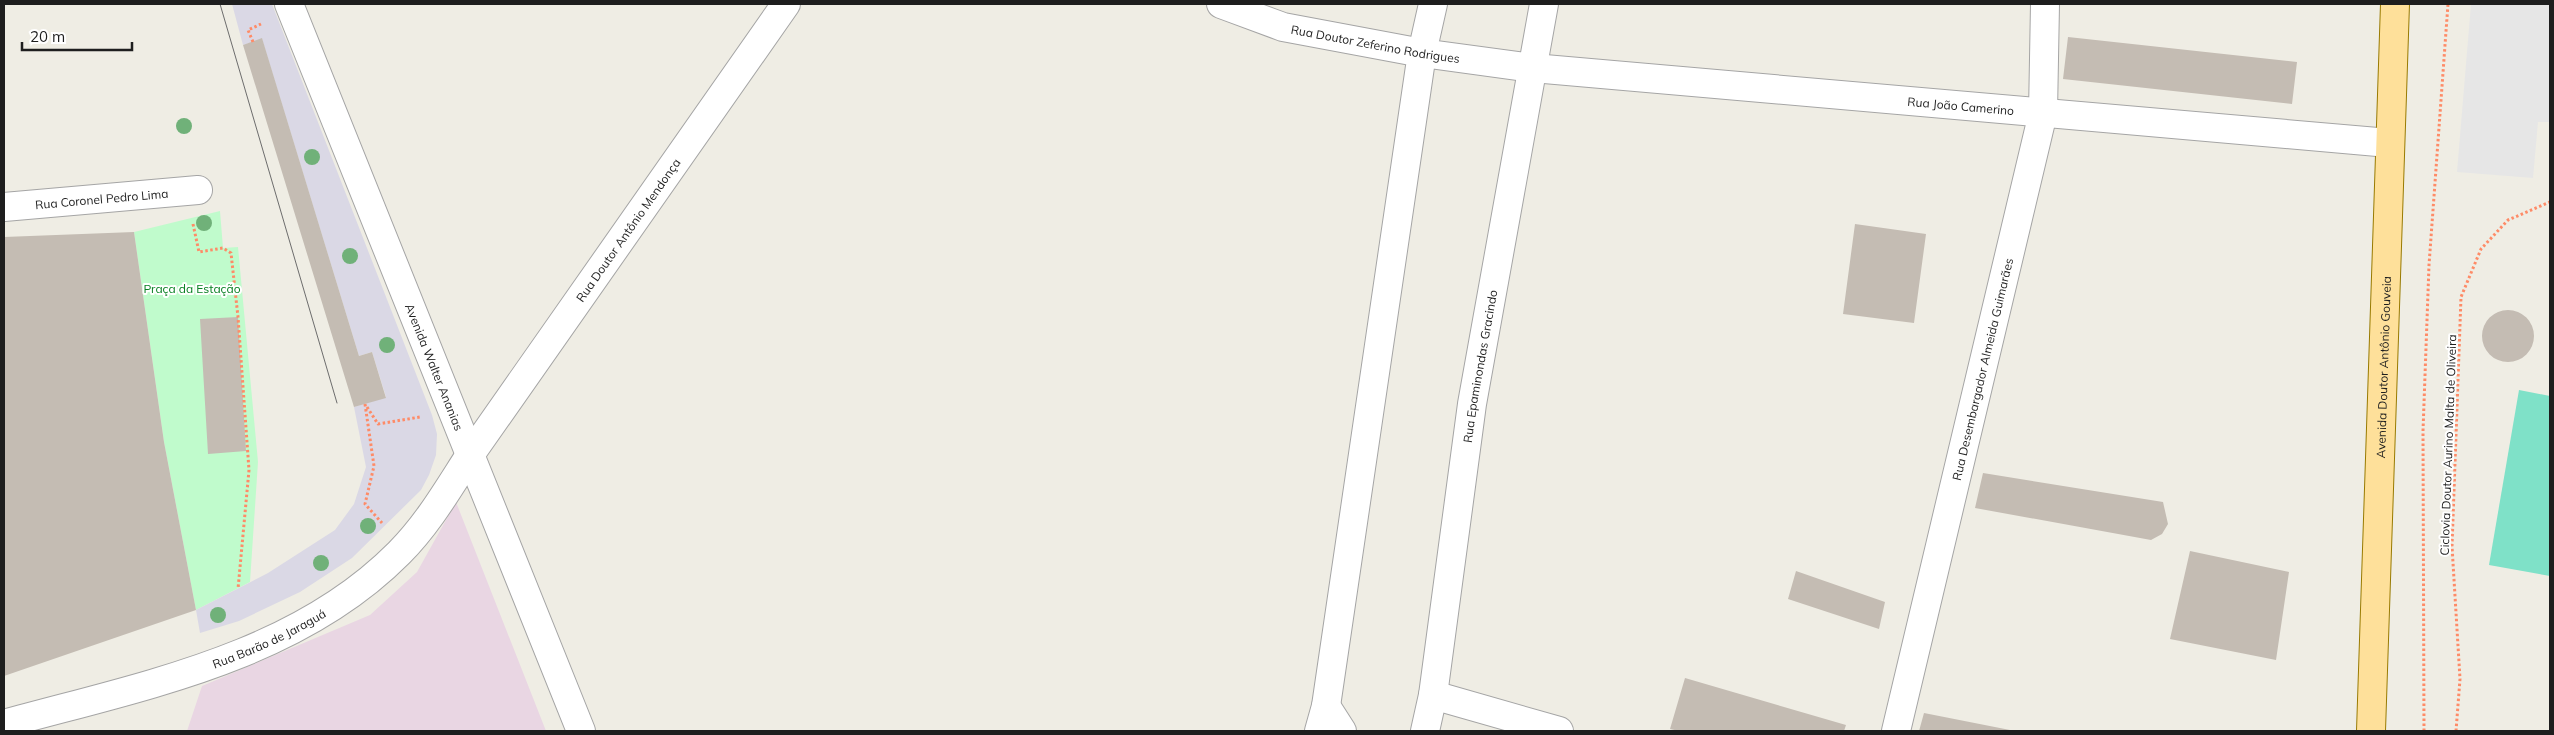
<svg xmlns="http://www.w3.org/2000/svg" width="2554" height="735" font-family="Mulish,sans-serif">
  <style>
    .industrial { fill: #e9d6e3 }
    .park { fill: #c0fbcc }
    .pitch { fill: #7fe1c8 }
    .parking { fill: #e6e6e6 }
    .plaza { fill: #dad8e5 }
    .building { fill: #c4bcb3 }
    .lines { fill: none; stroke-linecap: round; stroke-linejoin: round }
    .minor-casing { stroke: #a5a5a5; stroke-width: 30 }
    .major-casing { stroke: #987a00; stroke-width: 30 }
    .path { stroke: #fe8b67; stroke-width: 3; stroke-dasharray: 2.5 2.5; stroke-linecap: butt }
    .minor { stroke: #fff; stroke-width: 28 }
    .major { stroke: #fee09a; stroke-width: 28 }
    .tram { stroke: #6c6c6c; stroke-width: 1 }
    .tree { fill: #70b179 }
    .labels { text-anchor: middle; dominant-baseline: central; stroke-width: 4; stroke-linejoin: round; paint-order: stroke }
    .street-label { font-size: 12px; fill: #1e1e1e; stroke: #fff }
    .park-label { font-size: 12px; fill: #088022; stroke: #fff }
  </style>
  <rect width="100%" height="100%" fill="#efede4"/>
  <path class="industrial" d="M456 502 546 731H187L202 686 370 615 417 572Z"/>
  <path class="park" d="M220 211 223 248 238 247 258 462 250 582 196 610 164 442 134 232Z"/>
  <path class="pitch" d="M2519 390 2550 396V576L2489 565Z"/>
  <path class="parking" d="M2471 4H2550V122H2538L2533 178 2457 172Z"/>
  <path class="plaza" d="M232 4H272L432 415 437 434 436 455 429 475 421 490 352 558 300 592 239 621 200 633 196 610 268 573 335 530 354 504 366 467 354 407 386 397 372 352 359 356 262 39 243 45Z"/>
  <path class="building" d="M2068 37 2297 62 2292 104 2063 79Z
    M262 38 359 356 372 352 386 398 354 407 243 45Z
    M1855 224 1926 234 1914 323 1843 314Z
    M134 232 164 442 196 610 4 676V237Z
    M2482 336a26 26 0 1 1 52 0a26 26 0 1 1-52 0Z
    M238 317 246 451 208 454 200 319Z
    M1983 473 2163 502 2168 524 2162 534 2151 540 1975 508Z
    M2190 551 2289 572 2276 660 2170 639Z
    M1796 571 1885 602 1879 629 1788 599Z
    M1685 678 1846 725 1844 731H1679L1670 729Z
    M1924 713 2010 730V731H1919Z"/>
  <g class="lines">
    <defs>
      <g id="minor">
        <path id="s1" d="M289 4 581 731"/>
        <path id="s2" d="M1221 4 1283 27 1422 53 1533 68 2389 143"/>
        <path id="s3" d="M4 207 198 190"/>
        <path d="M1433 695 1559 731"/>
        <path d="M1326 706 1342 731"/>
        <path id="s4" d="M4 724C141 686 295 658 399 553 428 524 448 489 470 455L786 4"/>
        <path d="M1319 731 1326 706 1422 53 1433 4"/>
        <path id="s5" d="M1425 731 1433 695 1472 404 1544 4"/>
        <path id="s6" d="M1896 731 2043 113 2045 4"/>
      </g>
      <g id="major">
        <path id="s7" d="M2371 731 2395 4"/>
      </g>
    </defs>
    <use href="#minor" class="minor-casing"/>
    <use href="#major" class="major-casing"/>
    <path class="path" d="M253 42 248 30 261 24
      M193 224 199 252 223 248 231 253 238 317 249 470 238 589
      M365 404 374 466 365 504 382 523
      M367 407 378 424 420 417
      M2424 731 2423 431 2429 265 2448 4
      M2456 731 2460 679 2452 546 2461 297 2481 249 2508 220 2550 202"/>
    <use href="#minor" class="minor"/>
    <use href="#major" class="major"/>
    <path class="tram" d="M220 4 337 403"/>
  </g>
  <g class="tree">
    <circle cx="184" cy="126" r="8"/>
    <circle cx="312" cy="157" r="8"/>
    <circle cx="204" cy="223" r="8"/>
    <circle cx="350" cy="256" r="8"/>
    <circle cx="387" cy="345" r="8"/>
    <circle cx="368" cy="526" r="8"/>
    <circle cx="321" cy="563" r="8"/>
    <circle cx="218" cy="615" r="8"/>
  </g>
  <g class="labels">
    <g class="street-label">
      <text stroke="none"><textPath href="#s2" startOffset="160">Rua Doutor Zeferino Rodrigues</textPath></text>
      <text stroke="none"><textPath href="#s2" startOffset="749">Rua João Camerino</textPath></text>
      <text stroke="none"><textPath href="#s3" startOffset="98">Rua Coronel Pedro Lima</textPath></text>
      <text stroke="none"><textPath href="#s4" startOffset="832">Rua Doutor Antônio Mendonça</textPath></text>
      <text stroke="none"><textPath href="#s1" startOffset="391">Avenida Walter Ananias</textPath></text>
      <text stroke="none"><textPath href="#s5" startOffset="369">Rua Epaminondas Gracindo</textPath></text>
      <text stroke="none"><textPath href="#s7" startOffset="364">Avenida Doutor Antônio Gouveia</textPath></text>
      <text stroke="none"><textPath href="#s6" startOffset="372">Rua Desembargador Almeida Guimarães</textPath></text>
      <text transform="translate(2448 445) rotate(-88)">Ciclovia Doutor Aurino Malta de Oliveira</text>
      <text stroke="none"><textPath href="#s4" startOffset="279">Rua Barão de Jaraguá</textPath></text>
    </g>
    <g class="park-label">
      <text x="192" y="288">Praça da Estação</text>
    </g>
  </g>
  <rect width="2554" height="735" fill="none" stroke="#1e1e1e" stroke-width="10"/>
  <path d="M22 42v8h110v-8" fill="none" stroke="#1e1e1e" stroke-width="2.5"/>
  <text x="30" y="42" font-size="15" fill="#1e1e1e" stroke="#ffffff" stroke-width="4" paint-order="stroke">20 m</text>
</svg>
